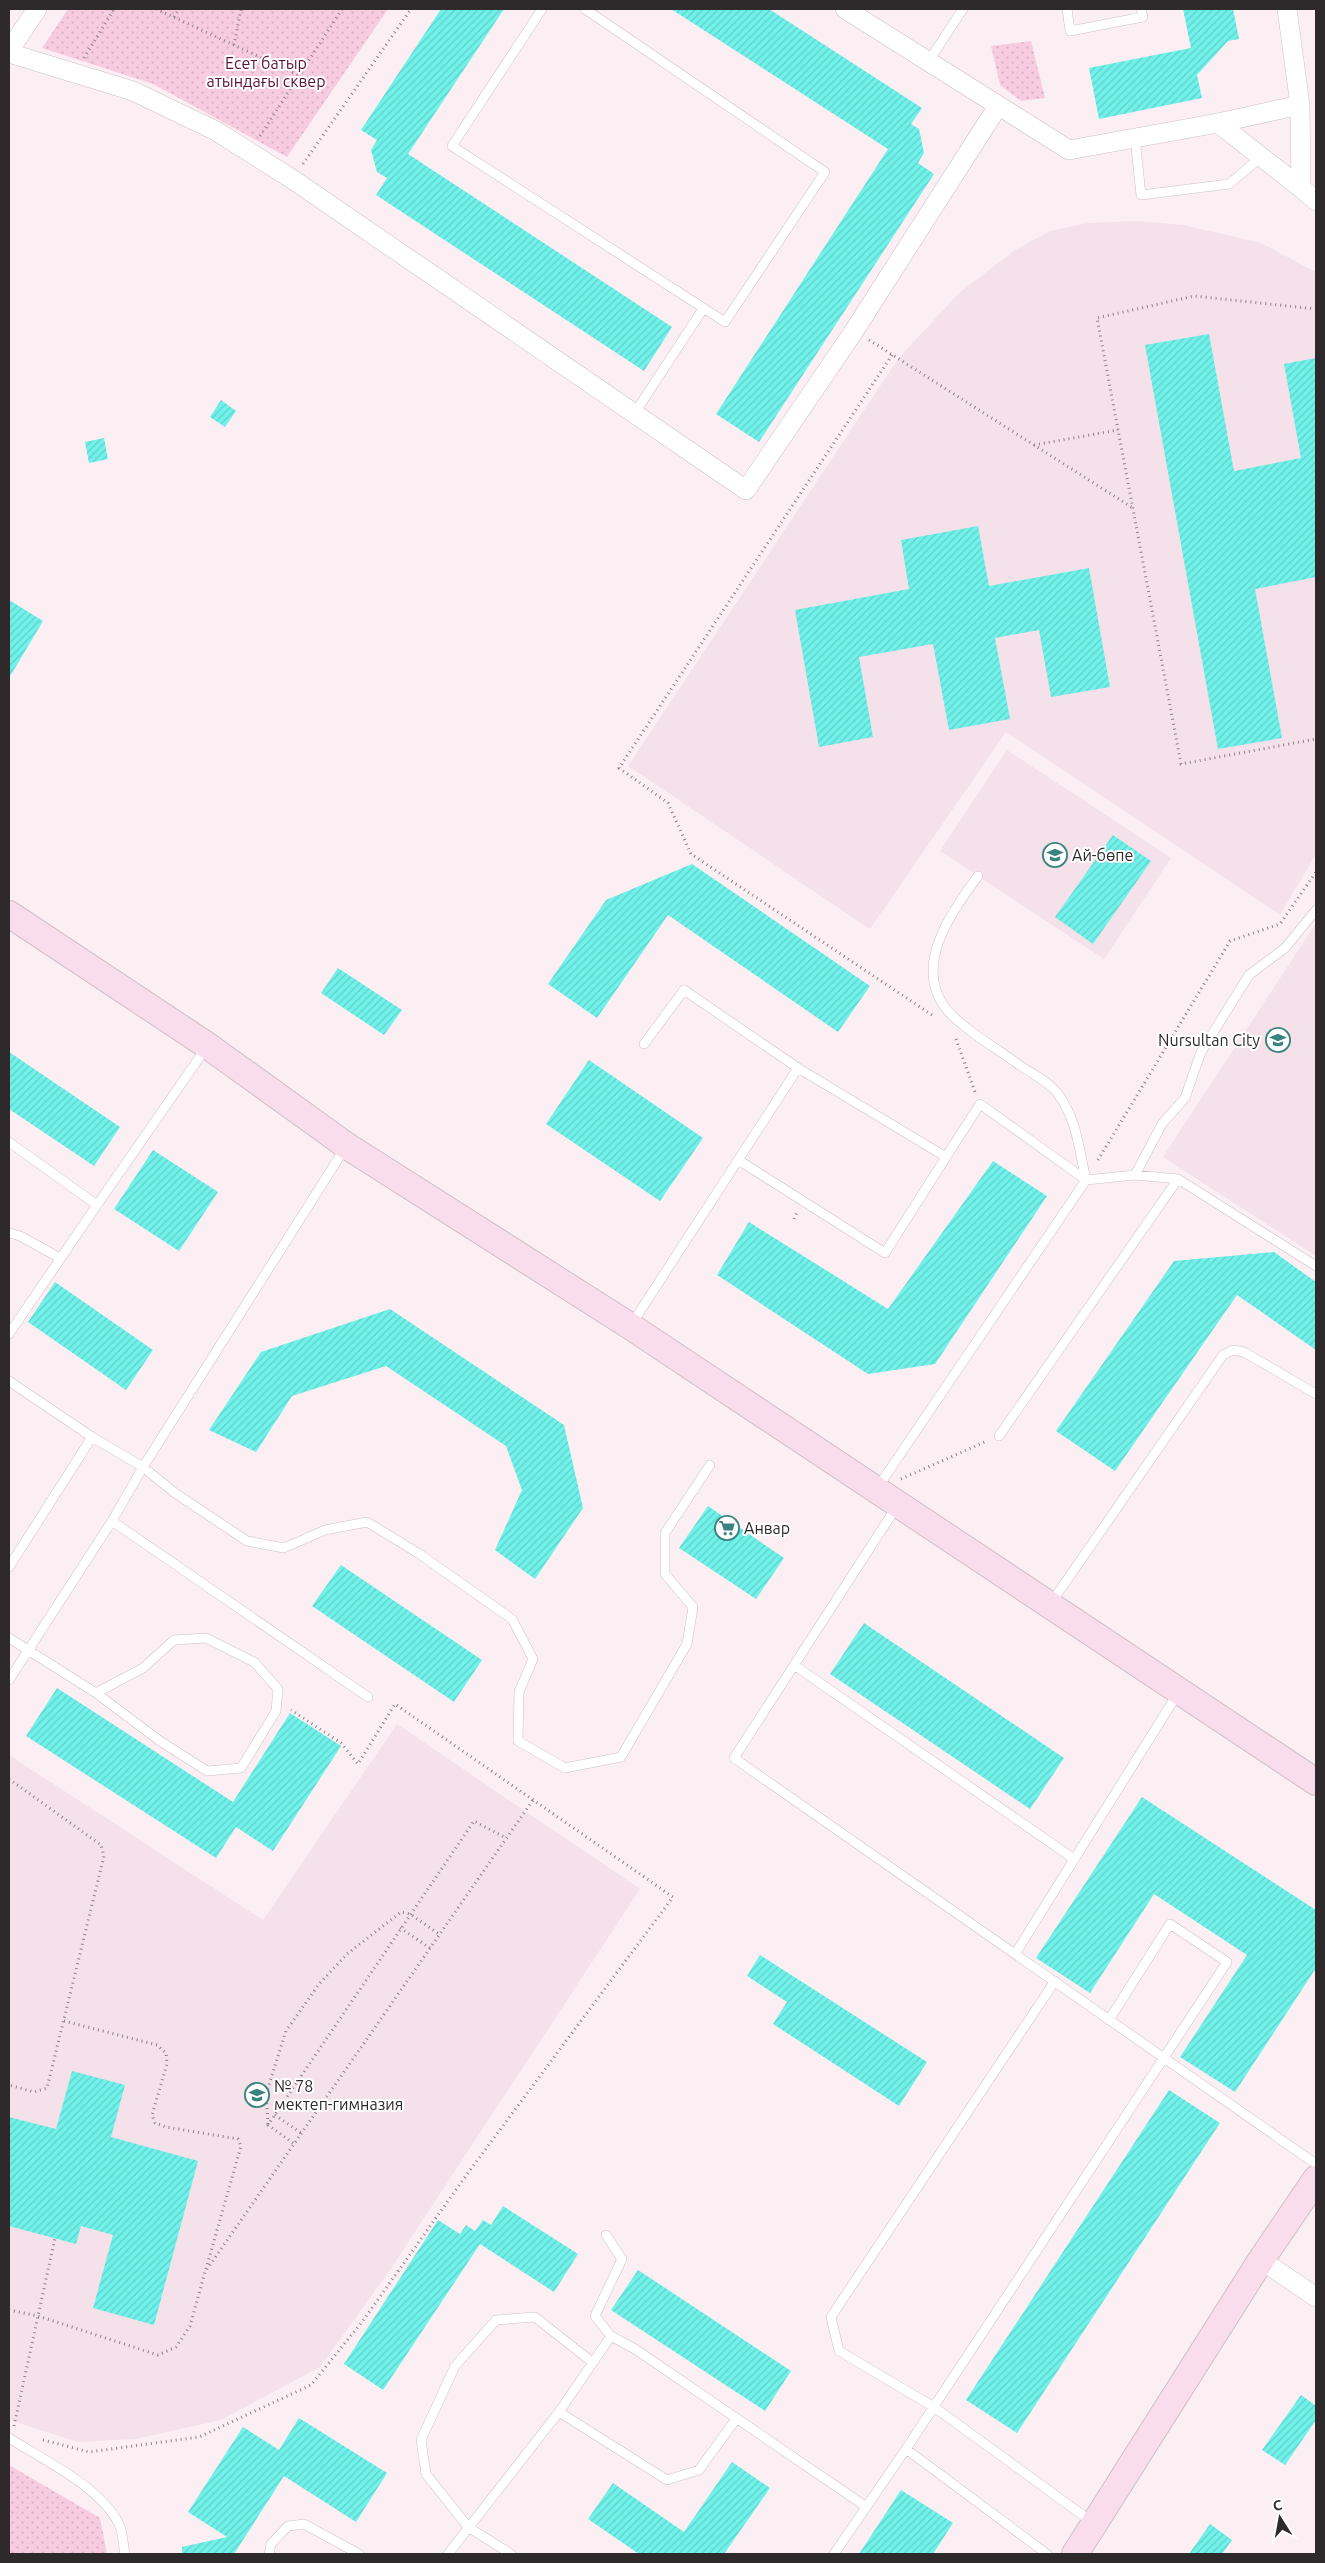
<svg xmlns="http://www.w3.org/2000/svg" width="1325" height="2563" font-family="Ubuntu,sans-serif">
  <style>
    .built { fill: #f5e1ea }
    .park { fill: url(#park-dots) }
    .building { fill: url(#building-hatch) }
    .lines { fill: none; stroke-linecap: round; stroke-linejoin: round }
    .lane-casing { stroke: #ccc0c5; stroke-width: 10 }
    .street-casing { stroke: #ccc0c5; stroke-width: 20 }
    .secondary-casing { stroke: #ccc0c5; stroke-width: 28 }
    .path { stroke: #8b8386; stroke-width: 3; stroke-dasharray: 1 4; stroke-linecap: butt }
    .lane { stroke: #fff; stroke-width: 9 }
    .street { stroke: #fff; stroke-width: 19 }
    .secondary { stroke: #faddec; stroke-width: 26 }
    .labels { text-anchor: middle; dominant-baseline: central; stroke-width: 4; stroke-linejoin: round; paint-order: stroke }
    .park-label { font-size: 16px; fill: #5b103c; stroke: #fff }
    .poi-label { font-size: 16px; fill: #2e292b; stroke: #fff; text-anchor: start }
  </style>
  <defs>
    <pattern id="park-dots" width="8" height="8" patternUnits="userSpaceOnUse" patternTransform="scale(1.25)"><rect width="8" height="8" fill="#f8cce0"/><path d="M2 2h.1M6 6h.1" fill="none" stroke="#d5afc0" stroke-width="1.8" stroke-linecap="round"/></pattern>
    <pattern id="building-hatch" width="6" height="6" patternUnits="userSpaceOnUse" patternTransform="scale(1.25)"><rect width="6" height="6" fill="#70f1ea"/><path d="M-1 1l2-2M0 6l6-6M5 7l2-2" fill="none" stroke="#61cfc9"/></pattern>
  </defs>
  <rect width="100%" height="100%" fill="#fbeff4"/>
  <path class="built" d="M1136 221 1184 225 1261 243 1316 272V854L1280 915 1006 732 870 929 628 766 898 359 959 293 1015 250 1050 231 1088 223Z
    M1007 750 1171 858 1104 959 940 851Z
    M1316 923V1256L1163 1157Z
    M397 1724 640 1889 390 2270 320 2367 221 2420 136 2439 78 2442 9 2420V1755L263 1920Z"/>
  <path class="park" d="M68 9H388L287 157 153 84 42 48Z
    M1031 41 1045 98 1021 101 1000 85 991 46Z
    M9 2465 100 2518 107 2554H9Z"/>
  <path class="building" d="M441 9H504L408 154 672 327 644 371 376 195 387 178 377 172 371 150 377 140 361 130Z
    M671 9H769L922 108 911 124 919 129 924 153 918 163 934 174 759 442 716 414 888 149Z
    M1183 9H1233L1239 39 1228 41 1197 75 1202 98 1099 119 1089 68 1191 48Z
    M1209 334 1234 471 1301 458 1284 364 1316 358V577L1255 589 1282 738 1218 749 1145 345Z
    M221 400 236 411 225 427 210 417Z
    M104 438 108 459 89 463 85 442Z
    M978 526 989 586 1089 568 1110 687 1051 697 1039 630 995 638 1010 719 949 730 933 644 859 657 873 737 819 747 795 610 909 589 901 540Z
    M9 600 43 621 9 678Z
    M1113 835 1151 861 1093 944 1055 917Z
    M692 864 870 986 838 1032 668 915 597 1018 548 984 606 900Z
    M338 968 402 1010 384 1035 321 993Z
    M9 1052 120 1127 94 1166 9 1109Z
    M589 1060 703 1138 660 1201 546 1124Z
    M153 1150 218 1192 179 1251 114 1209Z
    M993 1161 1047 1196 935 1364 868 1374 717 1275 749 1222 888 1309Z
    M1274 1252 1316 1282V1350L1237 1295 1115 1471 1056 1431 1174 1261Z
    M55 1282 153 1350 126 1390 28 1322Z
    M390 1309 564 1425 583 1508 535 1579 495 1550 522 1490 506 1446 386 1366 292 1396 256 1452 209 1430 261 1352Z
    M708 1506 784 1558 756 1599 679 1548Z
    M341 1565 482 1660 454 1702 312 1606Z
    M864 1623 1064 1758 1030 1809 830 1674Z
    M57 1688 233 1802 290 1713 341 1746 273 1851 236 1827 216 1858 26 1736Z
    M1142 1797 1316 1910V1968L1235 2092 1180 2057 1247 1955 1154 1894 1090 1993 1036 1958Z
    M760 1955 927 2062 899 2106 773 2024 787 2002 747 1976Z
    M72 2071 125 2085 111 2137 198 2161 154 2325 93 2308 113 2235 81 2226 76 2244 9 2226V2117L56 2129Z
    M1169 2090 1220 2123 1017 2433 966 2400Z
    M503 2206 578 2254 554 2292 480 2244 383 2390 344 2364 438 2220 460 2234 466 2225 475 2231 483 2220 491 2225Z
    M638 2270 791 2371 765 2411 611 2310Z
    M1301 2395 1316 2406V2420L1285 2465 1262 2450Z
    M299 2418 387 2473 356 2522 284 2476 234 2554H182V2547L227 2537 188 2512 243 2427 279 2450Z
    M732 2462 770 2488 724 2554H639L588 2519 613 2483 684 2532Z
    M901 2490 953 2523 933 2554H859Z
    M1210 2524 1232 2540 1222 2554H1189Z"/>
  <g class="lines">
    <defs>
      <path id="lane" d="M542 9 452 146 725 322 825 172 585 9
        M1067 9 1070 31 1143 17 1141 9
        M928 62 963 9
        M1135 138 1141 195 1229 184 1261 157
        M634 414 703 309
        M978 876C952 912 914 963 944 1006 957 1025 996 1048 1015 1062 1028 1072 1049 1081 1058 1094 1077 1119 1079 1150 1086 1180L1135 1175 1178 1179 1316 1266
        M644 1044 684 990 798 1068 946 1157 980 1104 1086 1180 878 1487
        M9 1142 97 1205 206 1048
        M740 1161 885 1253 946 1157
        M1135 1175 1162 1124 1185 1098 1201 1052 1249 975 1285 948 1316 910
        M9 1233 20 1236 60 1258
        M631 1325 798 1068
        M9 1334 97 1205
        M9 1381 92 1437 143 1467 175 1493 247 1541 284 1548 325 1530 367 1522 418 1553 512 1619 533 1659 519 1692 518 1741 565 1768 621 1757 687 1644 693 1607 665 1574V1533L710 1465
        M999 1436 1178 1179
        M897 1506 734 1758 1316 2164
        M112 1521 368 1697
        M9 1567 92 1437
        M1051 1603 1223 1355 1233 1350 1244 1352 1316 1394
        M9 1638 96 1693 160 1741 207 1771 241 1768 276 1711 278 1689 254 1662 206 1638 174 1640 143 1668 96 1693
        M794 1665 1074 1859
        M9 1680 112 1521 143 1467 345 1148
        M1015 1954 1178 1693
        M1055 1981 831 2317 839 2351 934 2407 1092 2522
        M606 2235 622 2259 595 2316 611 2336 635 2349 865 2506
        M559 2412 667 2480 699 2470 736 2419
        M9 2438C43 2460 100 2486 119 2524 123 2532 123 2545 125 2554
        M906 2449 1227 1962 1170 1924 1109 2020
        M269 2554 271 2544 288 2526 304 2524 359 2554
        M448 2554 559 2412 611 2336
        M511 2554 468 2527 426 2474 421 2440 455 2366 496 2320 535 2317 592 2362
        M834 2554 906 2449 1047 2554"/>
      <path id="street" d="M845 9 1069 150 1218 123 1301 188 1300 105 1287 9
        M9 51 37 9
        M9 53 133 91 216 131 292 179 746 490 854 331 998 106
        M1218 123 1300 105
        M1301 188 1316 201
        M1261 2260 1316 2297"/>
      <path id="secondary" d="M9 914 208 1046 347 1146 630 1326 1316 1782
        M1075 2554 1261 2260 1316 2179"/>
    </defs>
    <use href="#lane" class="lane-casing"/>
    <use href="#street" class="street-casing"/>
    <use href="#secondary" class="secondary-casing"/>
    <path class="path" d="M156 9 299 75
      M174 17 179 9
      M234 45 241 9
      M84 58 114 9
      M260 136 342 9
      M303 164 411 9
      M1316 309 1194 296 1097 318 1181 764 1316 739
      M869 340 1133 508
      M892 355 619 768 668 803 691 854 932 1015
      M1034 445 1118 430
      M956 1039 975 1092
      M1098 1160 1230 941 1280 924 1316 872
      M794 1219 797 1212
      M901 1479 987 1441
      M9 1779 101 1845 104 1856 47 2088 34 2092 9 2085
      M400 1928 430 1948
      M64 2021 157 2045 166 2053 167 2064 152 2115 155 2123 166 2127 238 2139 241 2146 206 2269
      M275 2115 301 2133
      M268 2124 266 2094 286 2031 319 1984 347 1954 401 1912 410 1914 439 1934
      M293 2143 268 2125 474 1821 506 1838
      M9 2310 38 2316 158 2355 176 2347 190 2326 205 2272 533 1800
      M14 2426 55 2238
      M43 2440 89 2452 199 2437 311 2385 362 2322 465 2177 673 1897 395 1704 358 1764 341 1743 291 1710"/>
    <use href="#lane" class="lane"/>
    <use href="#street" class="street"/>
    <use href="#secondary" class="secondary"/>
  </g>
  <defs>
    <symbol id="school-ring" viewBox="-11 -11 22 22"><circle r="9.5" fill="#fff" stroke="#3b837f" stroke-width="1.5"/><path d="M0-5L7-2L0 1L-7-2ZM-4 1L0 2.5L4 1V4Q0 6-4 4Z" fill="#3b837f"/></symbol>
    <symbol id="supermarket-ring" viewBox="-11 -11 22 22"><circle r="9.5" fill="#fff" stroke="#3b837f" stroke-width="1.5"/><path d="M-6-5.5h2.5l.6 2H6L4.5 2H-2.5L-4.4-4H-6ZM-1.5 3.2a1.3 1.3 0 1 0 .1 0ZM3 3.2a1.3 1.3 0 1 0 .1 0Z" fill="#3b837f"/></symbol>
  </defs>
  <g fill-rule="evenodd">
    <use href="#school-ring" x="1041" y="841" width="28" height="28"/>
    <use href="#school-ring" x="1264" y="1026" width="28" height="28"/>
    <use href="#supermarket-ring" x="713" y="1514" width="28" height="28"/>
    <use href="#school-ring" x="243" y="2081" width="28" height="28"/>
  </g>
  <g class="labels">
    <g class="park-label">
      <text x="266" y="63">Есет батыр<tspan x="266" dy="18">атындағы сквер</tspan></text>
    </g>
    <g class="poi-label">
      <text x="1072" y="855">Ай-бөпе</text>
      <text x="1260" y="1040" text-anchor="end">Nursultan City</text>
      <text x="744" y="1528">Анвар</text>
      <text x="274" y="2086">№ 78<tspan x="274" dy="18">мектеп-гимназия</tspan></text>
    </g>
  </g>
  <rect width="1325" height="2563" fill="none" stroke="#2e292b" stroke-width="20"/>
  <g transform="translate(1280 2518) rotate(349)" stroke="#ffffff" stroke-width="4" paint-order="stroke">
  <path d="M0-4L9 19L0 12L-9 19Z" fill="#2e292b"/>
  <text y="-8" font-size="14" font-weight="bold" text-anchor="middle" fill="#2e292b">С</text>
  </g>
</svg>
